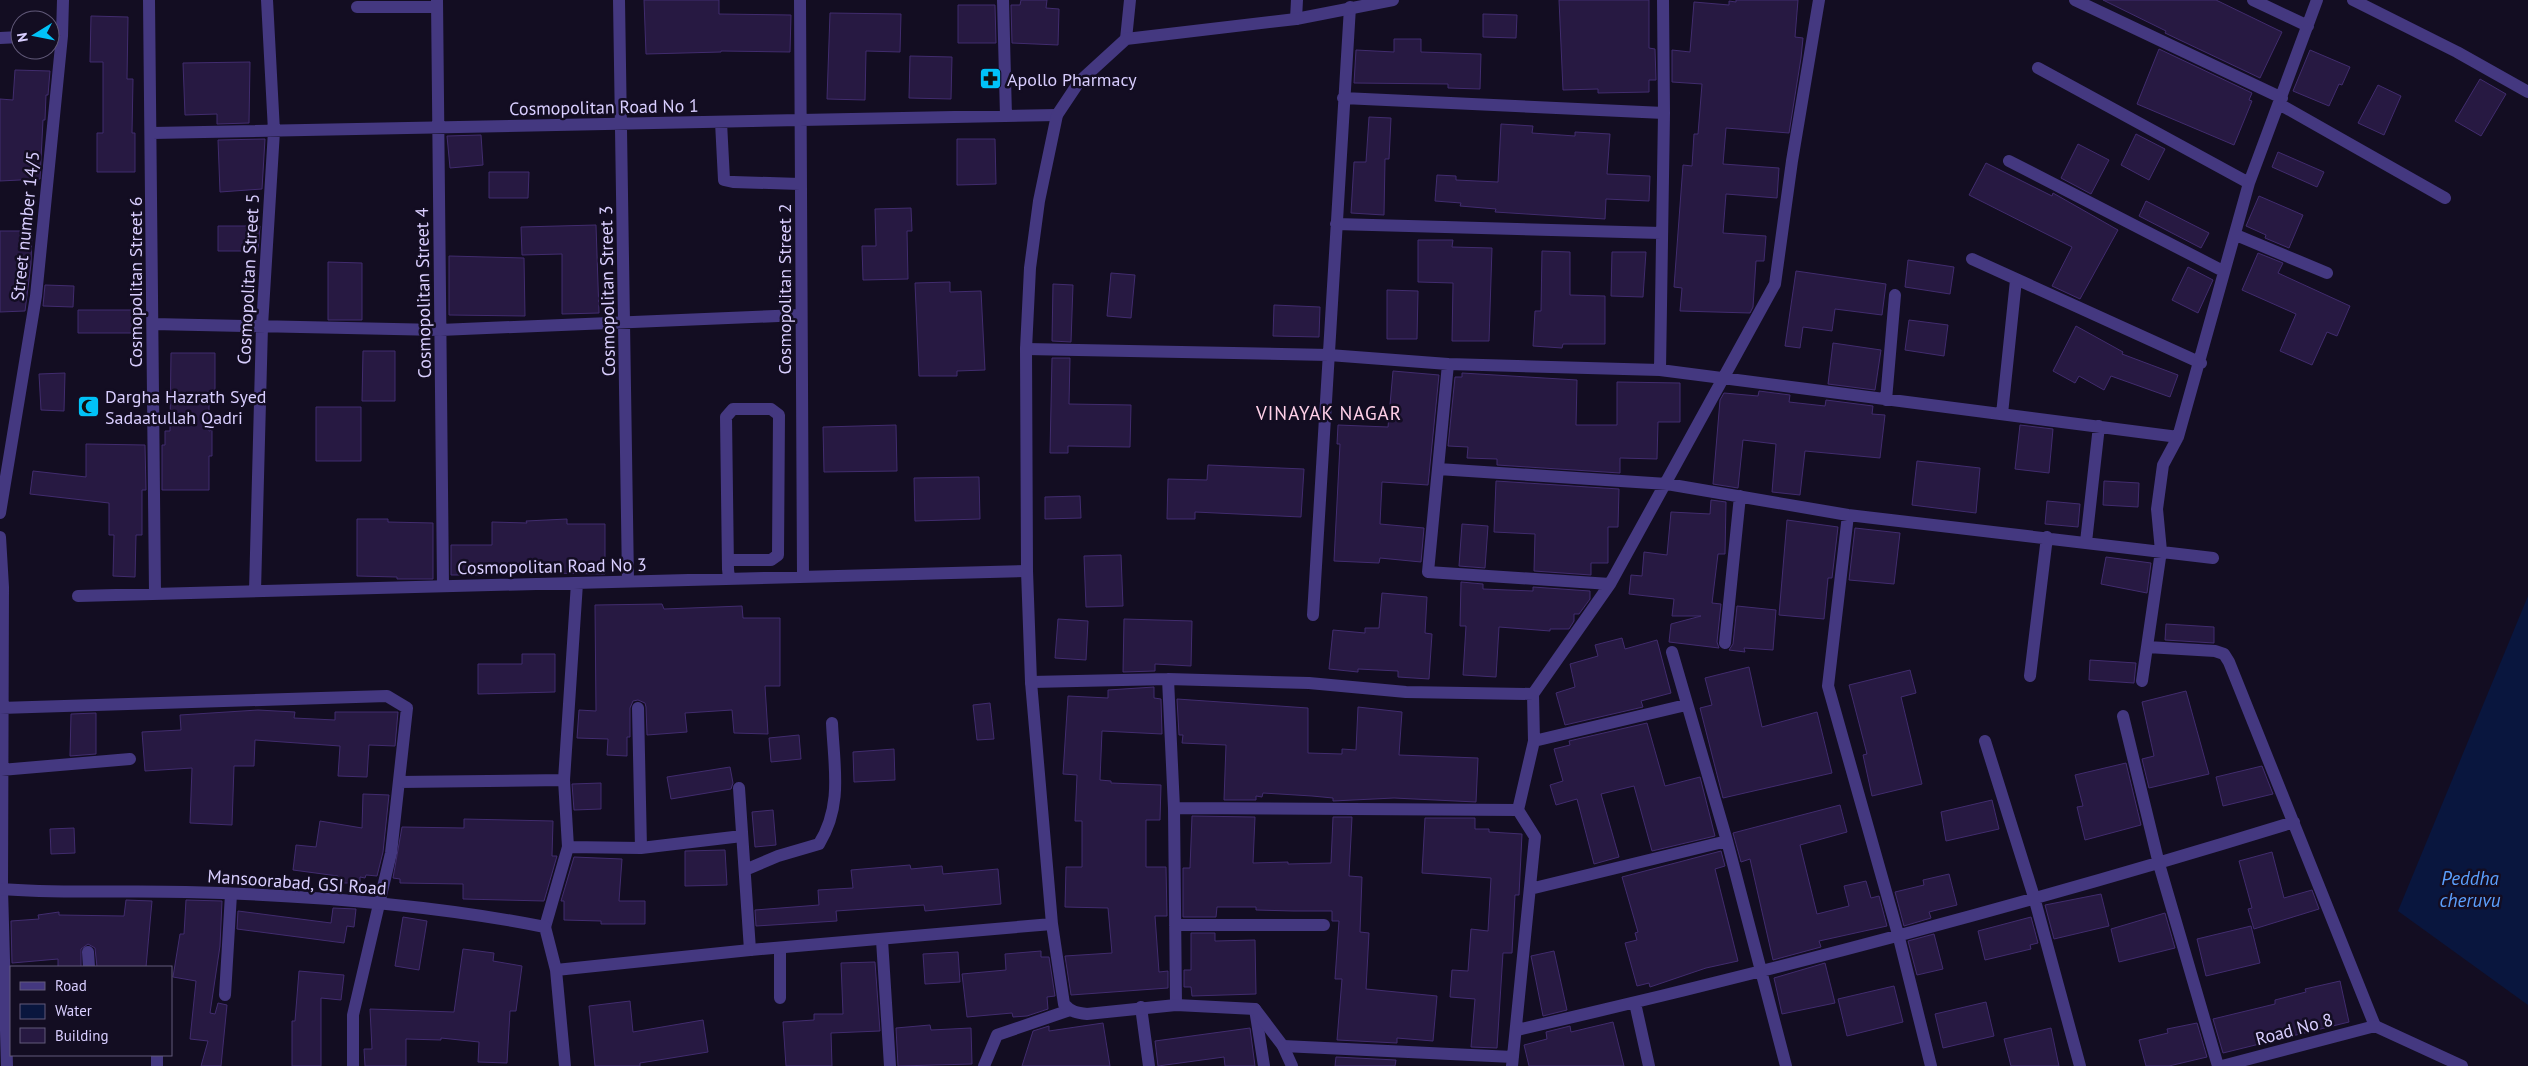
<svg xmlns="http://www.w3.org/2000/svg" width="2528" height="1066" font-family="'PT Sans',sans-serif">
  <style>
    .water { fill: #09163e }
    .building { fill: #271942; stroke: #412c6e }
    .lines { fill: none; stroke-linecap: round; stroke-linejoin: round }
    .minor { stroke: #443880; stroke-width: 12 }
    .tertiary { stroke: #443880; stroke-width: 12 }
    .labels { text-anchor: middle; dominant-baseline: central; stroke-width: 5; stroke-linejoin: round; paint-order: stroke }
    .poi-label { font-size: 18px; fill: #d9ceff; stroke: #130d22; text-anchor: start }
    .street-label { font-size: 18px; fill: #d9ceff; stroke: #130d22 }
    .neighbourhood-label { font-size: 19px; letter-spacing: 1px; fill: #ffd0e8; stroke: #130d22 }
    .water-label { font-size: 19px; font-style: italic; fill: #5ca0fe; stroke: #130d22 }
  </style>
  <rect width="100%" height="100%" fill="#130d22"/>
  <path class="water" d="M2528 596V1005L2398 911Z"/>
  <path class="building" d="M644 0H719V14L791 15 790 52 721 51V52L646 54Z
    M1021 0H1047L1046 8 1059 9 1058 45 1012 43 1011 5H1020Z
    M1559 0H1649V48L1655 49 1656 80H1649V92L1598 93V89L1563 90Z
    M1736 0H1798L1795 37 1803 38 1801 58 1789 133 1726 128 1723 164 1779 168 1777 198 1726 194 1723 233 1766 236 1764 261H1756L1753 307 1750 313 1680 311 1682 288 1674 287 1683 165 1692 166 1694 134H1698L1702 84 1672 82V50L1690 52 1694 2 1729 5V1L1736 2Z
    M2103 0H2216L2282 32 2260 78 2165 33 2166 31Z
    M958 5H995L996 43H958Z
    M830 13 901 14 900 52 866 51 865 100 827 99Z
    M1483 14 1517 15 1516 38 1483 37Z
    M91 16 128 17 127 79H133L132 133H135V172H97V133H103V62H90Z
    M1394 39H1421V52L1481 54 1480 89 1448 88V84L1354 83 1356 50 1394 52Z
    M2159 49 2252 93 2249 100 2252 101 2234 145 2137 104Z
    M2310 50 2350 67 2342 85 2339 84 2329 106 2293 91Z
    M910 56 952 57 951 99 909 98Z
    M250 62 249 123 217 124V114L185 115 183 63Z
    M15 70 50 71 48 95H46L45 120H43L40 179 0 181V99L13 100Z
    M2480 79 2506 94 2481 136 2455 121Z
    M2378 85 2401 96 2384 135 2358 123Z
    M1369 117 1391 118 1389 159H1385L1384 215 1351 213 1354 162H1366Z
    M1501 124 1533 126 1532 133 1575 136V132L1610 134 1607 174 1650 176 1649 201 1606 199 1605 219 1495 212 1496 209 1460 206 1461 203 1435 201 1437 175 1456 176V180L1498 182Z
    M2136 134 2165 149 2149 180 2121 165Z
    M481 135 483 165 450 168 447 136Z
    M265 139 262 189 220 192 218 140Z
    M957 139H995L996 184 957 185Z
    M2078 144 2109 160 2091 194 2061 178Z
    M2278 152 2324 172 2317 187 2272 167Z
    M1986 163 2052 196 2053 193 2118 230 2080 299 2052 286 2072 247 1969 195Z
    M489 172H529L528 198H489Z
    M2259 196 2303 215 2289 248 2265 238 2266 235 2246 226Z
    M2146 201 2209 233 2201 248 2139 216Z
    M911 208 912 231H907L908 279 863 280 862 246H876L875 209Z
    M596 225 599 313 562 314V254L522 255 521 227Z
    M218 226H260L258 251H218Z
    M0 231H32L31 264 25 311 0 312Z
    M1418 240H1453L1452 247 1492 248 1489 341H1452L1453 283 1418 282Z
    M1542 251 1570 252V295L1605 296V344H1563L1562 348 1533 346 1535 311H1541Z
    M1612 252H1646L1643 297 1611 296Z
    M2258 253 2283 263 2278 273 2350 306 2337 336 2327 332 2312 365 2280 351 2296 314 2242 290Z
    M449 256 524 258 525 316 449 315Z
    M1908 260 1954 267 1950 294 1905 287Z
    M328 262 362 263V320H328Z
    M2188 267 2213 280 2198 313 2172 300Z
    M1796 271 1886 284 1882 315 1835 309 1832 331 1803 327 1800 348 1785 346Z
    M1111 273 1135 275 1131 318 1107 316Z
    M950 282V292L981 291 985 370 957 371V376H919L915 283Z
    M1053 284 1073 285 1071 342 1052 341Z
    M45 285 74 286 73 307 43 306Z
    M1387 290 1418 291 1417 339H1387Z
    M1274 305 1320 307 1319 337 1273 336Z
    M78 310H138V333H78Z
    M1909 320 1948 325 1944 356 1905 350Z
    M2076 326 2123 352 2122 354 2178 375 2170 397 2111 376 2104 390 2079 376 2075 383 2053 371Z
    M1833 343 1881 350 1875 390 1828 384Z
    M363 351H395V401H362Z
    M171 353H215V392L209 391V431L212 430V456H209V490H162V445H165V431H170Z
    M1052 358H1070L1069 404 1131 405 1130 447 1068 446V453H1050Z
    M1393 371 1439 375 1428 485 1382 482 1380 524 1424 528 1421 562 1380 558 1379 563 1334 561 1340 444H1337L1338 425 1388 427Z
    M65 373 64 411 41 410 39 374Z
    M1462 373 1577 380 1576 425H1617V382L1680 383V422H1658L1657 459 1620 458V473L1497 465V459L1467 458 1468 447 1448 446 1455 377H1462Z
    M1759 391 1790 395 1789 402 1825 406 1826 400 1873 406 1872 414 1885 415 1880 458 1805 451 1800 495 1772 492 1776 444 1743 440 1738 488 1713 484 1720 400 1724 393 1758 396Z
    M316 407H361V461H316Z
    M896 425 897 471 824 472 823 427Z
    M2020 425 2053 429 2049 473 2015 469Z
    M86 444 145 445 146 490H142V535H136L135 577 113 576 114 535H109V503L30 494 33 471 86 477Z
    M1917 461 1980 468 1976 513 1912 505Z
    M1208 465 1304 469 1301 517 1195 512V519H1167L1168 479 1207 480Z
    M979 477 980 519 915 521 914 478Z
    M1496 481 1619 489 1618 527H1608V563H1591V575L1534 571 1535 534 1494 532Z
    M2104 481 2139 483 2138 507 2103 505Z
    M1080 496 1081 518 1045 519V497Z
    M1711 500 1726 502 1725 554H1718L1712 603 1721 604 1717 642 1719 648 1669 642 1671 624 1701 616H1672L1674 599 1629 594 1631 575 1642 576 1644 552 1667 555 1671 512 1710 514Z
    M2047 501 2080 504 2078 527 2045 524Z
    M357 519H388V522L433 523V579H397V577L357 576Z
    M567 519V524H605V574L489 572V575H451V545H492V522L527 523 526 521Z
    M1787 520 1838 527 1832 578H1828L1824 619 1779 615Z
    M1462 524 1488 526 1485 568 1459 566Z
    M1855 528 1900 533 1894 584 1849 580Z
    M1121 555 1123 606 1086 607 1084 556Z
    M2106 557 2151 563 2147 593 2101 584Z
    M1461 582 1483 584V589L1533 591V587L1590 591V599L1579 614H1574V621L1569 629H1550V631L1499 627 1496 677 1463 675 1466 626H1460Z
    M1382 593 1427 597 1425 633 1432 634 1429 679 1398 677V671L1358 669V672L1329 669 1333 630 1365 633V628H1379Z
    M662 604 664 609 742 606 743 618H780V686H765L768 734 734 733 732 710 685 713 687 732 647 735 646 707 645 703 638 700 633 701 630 708V737H627V756L607 755 608 739 577 738 579 710 596 711 595 605Z
    M1737 606 1776 610 1773 650 1744 648 1745 652 1729 650 1733 644Z
    M1058 619 1088 621 1086 660 1055 658Z
    M1124 619 1192 621 1191 666 1155 664V671L1123 672Z
    M2166 624 2214 627V643L2165 640Z
    M1622 638 1625 649 1657 640 1671 693 1641 701 1643 707 1565 725 1556 693 1575 687 1570 664 1598 656 1595 645Z
    M522 654H555V692L478 694V664H522Z
    M2090 660 2136 663 2134 683 2089 680Z
    M1749 667 1762 727 1817 712 1832 773 1723 798 1700 708 1712 705 1705 678Z
    M1910 670 1916 693 1901 697 1922 784 1872 796 1863 755 1867 754 1849 685Z
    M1154 687V698L1161 699 1162 734 1102 731 1100 780 1111 781V783L1161 785 1160 820H1146V867H1166L1167 916H1155L1159 972 1168 971V988L1071 995 1065 956 1112 953 1108 908 1065 907 1066 867H1082V821H1075L1077 775 1063 774 1068 696 1108 698V690Z
    M2186 691 2209 774 2149 788 2142 759 2154 756 2142 702Z
    M1177 699 1308 708V753L1342 754V749L1356 750 1358 707 1402 712 1399 755 1478 758 1476 802 1394 798 1333 801V798L1312 796 1263 793 1262 797 1256 796V800H1224L1226 745 1182 743 1183 735H1179Z
    M990 703 994 739 977 740 973 705Z
    M258 710 295 712 294 718 335 720V712H398L395 746 369 745 367 777 338 776 340 746 255 740 254 766H234L232 825 190 823 192 768 145 771 142 732 181 730 180 715Z
    M96 713V754L70 756 71 714Z
    M1647 723 1665 786 1700 777 1715 836 1652 851 1634 786 1601 794 1619 857 1594 864 1577 799 1556 805 1550 785 1563 781 1554 749 1570 745 1569 741Z
    M799 735 801 759 771 762 769 738Z
    M894 749 895 780 854 782 853 752Z
    M2126 763 2141 825 2085 840 2077 807 2083 806 2075 775Z
    M2262 766 2273 794 2223 806 2216 777Z
    M730 767 733 783 731 789 671 799 667 777Z
    M601 783V809L574 810 572 784Z
    M363 794 389 795 383 852 377 876 366 875 365 878 360 877V883H337L338 876 293 870 296 845 316 847 320 821 362 828Z
    M1992 800 1999 829 1946 841 1941 812Z
    M1840 805 1847 832 1800 845 1817 914 1849 906 1844 886 1866 881 1871 898 1879 896 1887 926 1819 941 1821 947 1773 960 1750 859 1741 862 1733 833Z
    M773 810 776 845 755 847 752 812Z
    M1192 816 1255 817 1253 863 1288 862V864L1331 863 1333 817H1352L1349 876 1362 877 1360 932 1369 933 1366 989 1437 996 1433 1041 1397 1038V1043L1337 1040 1342 979H1335L1339 921H1332V911H1293L1256 910V907H1217L1216 917H1183V868H1190Z
    M1425 818H1475V829H1489V832L1522 834 1519 895H1515L1512 953H1503L1497 1048 1471 1047 1475 999 1450 997 1452 970 1468 971 1471 929 1488 931 1491 878 1422 873Z
    M464 819 553 821 552 856H557L544 901 463 899V884L400 883V879L393 878 402 827 464 828Z
    M74 828 75 853 51 854 50 829Z
    M725 850 727 885 685 886V851Z
    M1721 851 1725 866 1715 869 1738 961 1706 968 1650 987 1649 983 1637 986 1625 943 1637 940 1635 933 1638 932 1622 877Z
    M2272 852 2284 898 2312 890 2319 909 2254 929 2248 909 2252 908 2239 861Z
    M574 857 622 859 619 901H645V924H601V921L564 920V901H561Z
    M910 865 911 869 942 866 943 874 998 869 1001 904 925 911 924 905 836 911 837 921 756 926 755 910 819 905 818 890 853 888 851 870Z
    M1949 874 1957 905 1929 912 1931 918 1904 926 1895 892 1924 885 1923 880Z
    M2101 894 2109 926 2054 939 2045 905Z
    M126 900 152 901 146 967H97L95 948 88 944 81 949V967H58V959L12 963 11 921 39 919 38 915 59 912V915L124 916Z
    M186 900 222 901 220 946 210 1013 215 1014 218 1003 227 1005 221 1066H201L208 1041 190 1039 196 981 173 977 180 934H184Z
    M333 908 356 909 354 927 347 926 344 943 237 929 238 911 331 923Z
    M2165 913 2175 948 2119 962 2111 929Z
    M403 917 427 921 419 970 395 966Z
    M2031 917 2038 943 2030 945 2031 949 1985 960 1978 931Z
    M2251 926 2260 963 2206 976 2197 939Z
    M1191 933H1215V941L1255 940 1256 994 1192 996 1191 987H1184V970H1191Z
    M1934 934 1943 969 1917 975 1908 941Z
    M463 949 494 953 493 961 522 966 516 1011H510L507 1063 478 1062 479 1042 441 1038V1040L406 1039V1066H365L364 1049H372L370 1009 454 1012Z
    M1041 951V957H1049L1055 996 1047 997 1048 1009 1027 1016 1013 1017 1012 1013 967 1017 962 974 1006 970 1005 954Z
    M1554 951 1567 1010 1543 1016 1531 956Z
    M958 952 960 982 925 984 923 954Z
    M875 962 880 1031 831 1033 832 1066H786L783 1022 814 1020V1014H843L841 963Z
    M1825 963 1835 1003 1782 1014 1774 978Z
    M299 971 344 975 341 1000 321 998V1066H292V1021H295Z
    M2340 981 2349 1022 2223 1053 2213 1019 2275 1004V1000L2306 992 2305 989Z
    M1894 986 1903 1022 1847 1036 1838 999Z
    M630 1001 633 1032 703 1020 708 1052 640 1063V1066H595L589 1006Z
    M1986 1002 1994 1036 1943 1048 1935 1014Z
    M1613 1022 1624 1066H1529L1524 1045 1547 1039 1546 1032 1570 1026 1571 1032Z
    M1103 1023 1110 1066H1022L1033 1031 1049 1026V1031Z
    M2197 1023 2207 1057 2169 1066H2146L2139 1040 2168 1033 2167 1029Z
    M930 1025 931 1030 971 1028 972 1064 898 1066 896 1028Z
    M1250 1028 1255 1066H1225L1224 1057 1158 1066 1155 1041Z
    M2051 1028 2059 1066H2011L2004 1039Z
    M1336 1057 1396 1060 1395 1066H1335Z"/>
  <g class="lines">
    <path class="minor" d="M149 0 155 593
      M437 0 443 586
      M619 0 628 581
      M800 0 803 577
      M1003 0 1006 116
      M2075 0 2282 98
      M2253 0 2308 26
      M2353 0 2457 52 2528 92
      M357 7H437
      M1296 19 1297 0
      M0 38 20 37
      M1126 39 1130 0
      M2038 68 2249 183
      M1343 98 1664 113
      M2279 104 2445 198
      M721 122 724 180 733 182 800 184
      M152 133 1057 115
      M2009 161 2223 271
      M1336 224 1661 233
      M2236 235 2327 273
      M1972 259 2201 363
      M153 324 440 330 801 315
      M1026 349 1329 355 1448 364 1660 370 2178 437
      M1448 364 1428 572 1610 584
      M1660 370 1664 113 1663 0
      M1886 400 1895 295
      M2002 414 2016 280
      M1438 469 1667 484 1848 515 2213 558
      M0 513 36 296 62 36 63 0
      M1848 515 1828 686 1898 934 1931 1066
      M0 537 3 587 2 889 7 1066
      M2086 542 2099 426
      M728 560H771L778 555 779 415 771 409H733L726 417 728 569 729 579
      M255 591 262 326 274 131 267 0
      M78 596 1027 571
      M1313 615 1350 7
      M1725 643 1740 496
      M2147 647 2215 651 2224 654 2229 662 2375 1026
      M1672 652 1727 841 1786 1066
      M2030 676 2047 537
      M1168 679 1174 808 1176 1005
      M2142 681 2161 551 2157 509 2163 465 2178 437 2249 183 2317 0
      M1031 682 1168 679 1309 683 1406 692 1533 694
      M0 708 387 696 407 708 391 853 353 1015V1066
      M638 708 641 848
      M2123 716 2159 864 2218 1066
      M1534 741 1686 705
      M1985 741 2034 897 2080 1066
      M1 770 130 759
      M399 782 564 780
      M739 788 750 950
      M1174 808 1518 810
      M568 847 641 848 742 836
      M745 870 778 856 819 844C843 805 834 767 832 723
      M1530 889 1727 841
      M1175 925H1324
      M545 927 568 847 564 780 577 583
      M882 940 890 1066
      M780 949V998
      M88 952 89 967
      M225 995 231 894
      M1635 1003 1649 1066
      M1141 1007 1149 1066
      M1255 1009 1264 1066
      M1517 1030C1778 970 2038 901 2294 822
      M1283 1046 1513 1057
      M157 1055V1066
      M984 1066 997 1035 1070 1010
      M1512 1066 1535 837 1518 810 1534 741 1533 694 1610 584 1775 284 1792 161 1819 0"/>
    <path class="tertiary" d="M0 889C62 894 124 890 186 892 303 895 430 904 545 927L556 970 565 1066
      M556 970 750 950 1052 924
      M1292 1066 1283 1046 1255 1009 1176 1005 1087 1014C1077 1013 1071 1012 1064 1004L1052 924 1031 682 1027 571 1026 349 1030 268 1039 201 1057 115 1079 82 1126 39 1296 19 1393 0
      M2222 1066 2375 1026 2462 1066"/>
  </g>
  <defs>
    <symbol id="pharmacy-square" viewBox="-11 -11 22 22"><rect x="-9" y="-9" width="18" height="18" rx="4" fill="#01c2f8" stroke="#130d22"/><path d="M-2-6h4v4h4v4h-4v4h-4v-4h-4v-4h4Z" fill="#111"/></symbol>
    <symbol id="mosque-square" viewBox="-11 -11 22 22"><rect x="-9" y="-9" width="18" height="18" rx="4" fill="#01c2f8" stroke="#130d22"/><path d="M3.5-4.9A6 6 0 1 0 3.5 4.9A5 5 0 1 1 3.5-4.9Z" fill="#111"/></symbol>
  </defs>
  <g fill-rule="evenodd">
    <use href="#pharmacy-square" x="978" y="66" width="25" height="25"/>
    <use href="#mosque-square" x="76" y="394" width="25" height="25"/>
  </g>
  <g class="labels">
    <g class="poi-label">
      <text x="1007" y="79">Apollo Pharmacy</text>
      <text x="105" y="396">Dargha Hazrath Syed<tspan x="105" dy="21">Sadaatullah Qadri</tspan></text>
    </g>
    <g class="street-label">
      <text transform="translate(604 107) rotate(-1)">Cosmopolitan Road No 1</text>
      <text transform="translate(25 226) rotate(-84)">Street number 14/5</text>
      <text transform="translate(248 279) rotate(-87)">Cosmopolitan Street 5</text>
      <text transform="translate(135 282) rotate(-90)">Cosmopolitan Street 6</text>
      <text transform="translate(784 289) rotate(-90)">Cosmopolitan Street 2</text>
      <text transform="translate(607 291) rotate(-91)">Cosmopolitan Street 3</text>
      <text transform="translate(423 293) rotate(-91)">Cosmopolitan Street 4</text>
      <text transform="translate(552 566) rotate(-1)">Cosmopolitan Road No 3</text>
      <text transform="translate(297 882) rotate(4)">Mansoorabad, GSI Road</text>
      <text transform="translate(2294 1029) rotate(-15)">Road No 8</text>
    </g>
    <g class="neighbourhood-label">
      <text x="1329" y="413">VINAYAK NAGAR</text>
    </g>
    <g class="water-label">
      <text x="2470" y="878">Peddha<tspan x="2470" dy="22">cheruvu</tspan></text>
    </g>
  </g>
  <rect x="10" y="966" width="162" height="90" fill="#130d22" stroke="#625a7a"/>
  <rect x="20" y="982" width="25" height="8" fill="#443880" stroke="#625a7a"/>
  <text x="55" y="991" font-size="15" fill="#d9ceff">Road</text>
  <rect x="20" y="1004" width="25" height="15" fill="#09163e" stroke="#625a7a"/>
  <text x="55" y="1016" font-size="15" fill="#d9ceff">Water</text>
  <rect x="20" y="1028" width="25" height="15" fill="#271942" stroke="#625a7a"/>
  <text x="55" y="1041" font-size="15" fill="#d9ceff">Building</text>
  <g transform="translate(35 35) rotate(260)"><circle r="24" fill="#130d22" stroke="#625a7a"/>
  <path d="M0-4L9 19L0 12L-9 19Z" fill="#01c2f8"/>
  <text y="-8" font-size="14" font-weight="bold" text-anchor="middle" fill="#d9ceff">N</text>
  </g>
</svg>
